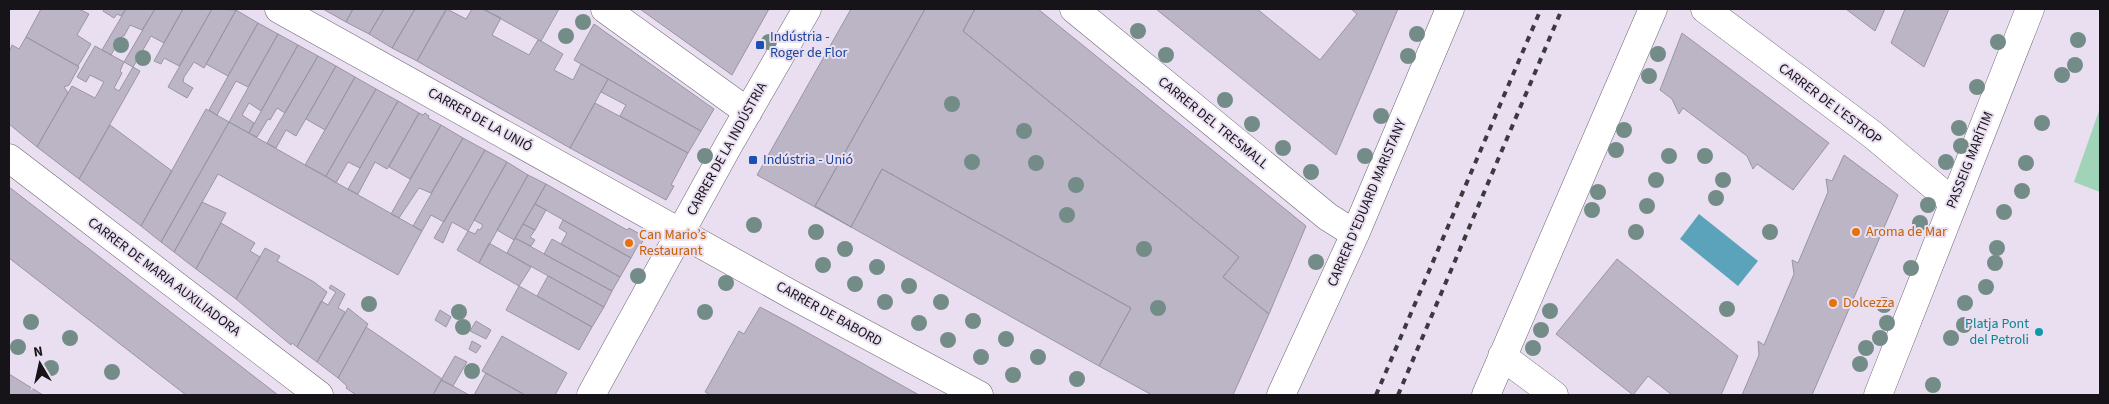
<svg xmlns="http://www.w3.org/2000/svg" width="2109" height="404" font-family="'Source Sans 3',sans-serif">
  <style>
    .green { fill: #a1d3b9 }
    .water { fill: #5aa3ba }
    .building { fill: #bbb5c6; stroke: #9a95a5 }
    .lines { fill: none; stroke-linecap: round; stroke-linejoin: round }
    .minor-casing { stroke: #6d6573; stroke-width: 29 }
    .minor { stroke: #fff; stroke-width: 28 }
    .rail { stroke: #3d3941; stroke-width: 4; stroke-dasharray: 6 6; stroke-linecap: butt }
    .tree { fill: #748c88 }
    .transit-dot { fill: #1a4fb4; stroke: #e9dff0; stroke-width: 2 }
    .food-dot { fill: #e8710a; stroke: #e9dff0; stroke-width: 2 }
    .culture-dot { fill: #0f9aa8; stroke: #e9dff0; stroke-width: 2 }
    .labels { text-anchor: middle; dominant-baseline: central; stroke-width: 4; stroke-linejoin: round; paint-order: stroke }
    .transit-label { font-size: 14px; fill: #164399; stroke: #e9dff0; text-anchor: start }
    .street-label { font-size: 14px; fill: #161319; stroke: #e9dff0 }
    .food-label { font-size: 14px; fill: #c56008; stroke: #e9dff0; text-anchor: start }
    .culture-label { font-size: 14px; fill: #0d838f; stroke: #e9dff0; text-anchor: end }
  </style>
  <rect width="100%" height="100%" fill="#e9dff0"/>
  <path class="green" d="M2100 108V192L2074 182Z"/>
  <path class="water" d="M1699 214 1758 261 1738 286 1680 239Z"/>
  <path class="building" d="M41 9H79L89 14 77 35 91 44 78 66 26 37Z
    M104 9H126L121 16 117 14 114 18 103 11Z
    M126 9H155L142 30 130 25 124 36H122L111 55 102 50Z
    M155 9H183L164 43 151 36 133 67 124 62Z
    M183 9H212L179 66 164 58 161 64 154 61Z
    M212 9 236 10 204 68 194 62 184 77 183 82 193 88 187 98 168 87Z
    M323 9H353L346 22Z
    M353 9H384L369 34 346 22Z
    M384 9H415L392 48 369 34Z
    M415 9H446L417 61 392 48Z
    M447 9 466 19 472 9H483L501 18 492 35 529 55 538 40 541 41 563 54 554 70 573 80 581 64 608 79 570 148 417 61Z
    M483 9H559L541 41Z
    M640 9H769L732 75Z
    M851 9H925L815 206 851 227 757 175Z
    M925 9H975L963 31 1239 257 1223 277 1269 314 1233 395H1152L1099 366 1131 308 882 169 851 227 815 206Z
    M975 9H1038L1306 226 1269 314 1223 277 1239 257 963 31Z
    M1156 9H1257L1320 60 1357 14 1351 9H1398L1336 155Z
    M1846 9H1885L1875 31Z
    M1905 9H1949L1924 67 1891 43Z
    M236 10 258 23 228 76 206 64Z
    M258 23 278 34 248 87 236 81 217 115 209 110Z
    M594 24 714 109 701 131 574 60Z
    M1682 33 1829 143 1793 190 1757 164 1753 169 1747 156 1683 108 1679 114 1672 99 1660 90Z
    M278 34 298 45 261 111 249 103 242 115 254 123 249 133 229 122Z
    M26 37 79 67 69 85 64 87 68 93 37 147 9 124V53L12 45 19 49Z
    M298 45 318 56 285 113 277 108 270 120 268 119 257 137 249 133Z
    M95 46 124 62 120 71 122 73 114 88 119 91 133 67 140 71 79 179 37 147 72 86 95 98 104 82 90 75 86 82 77 77Z
    M318 56 336 66 296 136 286 130 276 148 267 143Z
    M336 66 355 77 325 130 306 119Z
    M355 77 376 89 326 176 305 165Z
    M608 79 701 131 688 153 620 116 626 105 601 92Z
    M376 89 398 101 360 168 348 162 336 183 326 176Z
    M398 101 419 113 387 169 375 162 358 194 348 189Z
    M595 103 688 153 671 185 674 186 666 200 570 148Z
    M206 109 229 122 161 242 141 226Z
    M419 113 423 115 425 113 429 116 428 118 441 125 410 179 389 167Z
    M229 122 422 231 398 275 218 174 174 252 161 242Z
    M110 125 172 171 141 226 79 179Z
    M441 125 463 138 431 193 419 188 399 218 391 214Z
    M463 138 485 150 444 222 431 215 422 231 413 226Z
    M485 150 507 162 468 231 452 222 443 243 434 238Z
    M1844 155 1898 195 1812 395H1742L1759 355 1758 341 1764 345 1794 274 1792 260 1798 263 1828 192 1826 179 1832 181Z
    M507 162 528 175 479 263 457 250 468 231 475 234 478 229 480 230 483 225 474 220Z
    M882 169 1131 308 1099 366 851 227Z
    M528 175 546 184 514 240 497 230Z
    M546 184 627 230 629 228 645 237 640 246 638 245 631 258 535 204Z
    M9 187 278 395H186L9 258Z
    M202 202 226 213 196 269 174 252Z
    M535 204 546 210 535 230 523 224Z
    M563 220 631 258 620 277 561 244 567 233 559 228Z
    M221 223 255 243 250 251 260 257 236 299 196 269Z
    M523 224 535 230 530 237 535 240 531 246 515 238Z
    M515 238 612 291 604 307 507 253Z
    M552 239 620 277 612 291 544 254Z
    M489 243 531 267 519 286 479 263Z
    M265 248 280 256 277 261 314 282 327 292 297 347 292 343 291 345 236 299Z
    M1617 259 1738 356 1721 395H1672L1648 376 1633 395 1556 334Z
    M548 276 604 307 592 327 537 296Z
    M331 285 345 294 338 308 345 312 317 362 297 347 321 301 328 305 336 292 329 288Z
    M519 286 592 327 579 350 506 310Z
    M760 307 792 324 919 395H711L705 392 739 331 744 334Z
    M348 308 368 324 338 378 317 362Z
    M440 310 451 317 446 327 435 320Z
    M476 321 491 330 486 339 470 331Z
    M366 327 442 379 433 395H356L346 388 347 386 338 378Z
    M502 336 567 373 555 395H525L482 371Z
    M472 341 481 346 476 353 469 349Z
    M455 356 467 362 453 386 441 380Z
    M486 373 493 377 525 395H474Z
    M9 374 43 395H9Z
    M441 380 453 386 469 395H433Z"/>
  <g class="lines">
    <defs>
      <path id="minor" d="M279 9 796 297 979 395
        M605 9 748 112
        M1074 9 1328 217 1355 234
        M1705 9 1873 135 1953 202
        M9 158 319 395
        M1502 356 1554 395
        M591 395 728 146 807 9
        M1281 395 1355 234 1450 9
        M1486 395 1653 9
        M1878 395 2030 9"/>
    </defs>
    <use href="#minor" class="minor-casing"/>
    <use href="#minor" class="minor"/>
    <path class="rail" d="M1376 395 1541 9
      M1398 395 1562 9"/>
  </g>
  <g class="tree">
    <circle cx="583" cy="22" r="8"/>
    <circle cx="1138" cy="31" r="8"/>
    <circle cx="1417" cy="34" r="8"/>
    <circle cx="566" cy="36" r="8"/>
    <circle cx="2078" cy="40" r="8"/>
    <circle cx="769" cy="42" r="8"/>
    <circle cx="1998" cy="42" r="8"/>
    <circle cx="121" cy="45" r="8"/>
    <circle cx="1658" cy="54" r="8"/>
    <circle cx="1166" cy="55" r="8"/>
    <circle cx="1408" cy="56" r="8"/>
    <circle cx="143" cy="58" r="8"/>
    <circle cx="2075" cy="65" r="8"/>
    <circle cx="2062" cy="75" r="8"/>
    <circle cx="1649" cy="76" r="8"/>
    <circle cx="1977" cy="87" r="8"/>
    <circle cx="1225" cy="100" r="8"/>
    <circle cx="952" cy="104" r="8"/>
    <circle cx="1381" cy="116" r="8"/>
    <circle cx="2042" cy="123" r="8"/>
    <circle cx="1252" cy="124" r="8"/>
    <circle cx="1959" cy="128" r="8"/>
    <circle cx="1624" cy="130" r="8"/>
    <circle cx="1024" cy="131" r="8"/>
    <circle cx="1961" cy="146" r="8"/>
    <circle cx="1283" cy="148" r="8"/>
    <circle cx="1616" cy="150" r="8"/>
    <circle cx="705" cy="156" r="8"/>
    <circle cx="1365" cy="156" r="8"/>
    <circle cx="1669" cy="156" r="8"/>
    <circle cx="1705" cy="156" r="8"/>
    <circle cx="972" cy="162" r="8"/>
    <circle cx="1946" cy="162" r="8"/>
    <circle cx="1036" cy="163" r="8"/>
    <circle cx="2026" cy="163" r="8"/>
    <circle cx="1311" cy="172" r="8"/>
    <circle cx="1656" cy="180" r="8"/>
    <circle cx="1723" cy="180" r="8"/>
    <circle cx="1076" cy="185" r="8"/>
    <circle cx="2022" cy="191" r="8"/>
    <circle cx="1598" cy="192" r="8"/>
    <circle cx="1716" cy="198" r="8"/>
    <circle cx="1928" cy="205" r="8"/>
    <circle cx="1647" cy="206" r="8"/>
    <circle cx="1592" cy="210" r="8"/>
    <circle cx="2004" cy="212" r="8"/>
    <circle cx="1067" cy="215" r="8"/>
    <circle cx="1920" cy="223" r="8"/>
    <circle cx="754" cy="225" r="8"/>
    <circle cx="816" cy="232" r="8"/>
    <circle cx="1636" cy="232" r="8"/>
    <circle cx="1770" cy="232" r="8"/>
    <circle cx="1997" cy="248" r="8"/>
    <circle cx="845" cy="249" r="8"/>
    <circle cx="1144" cy="249" r="8"/>
    <circle cx="1316" cy="262" r="8"/>
    <circle cx="1995" cy="263" r="8"/>
    <circle cx="823" cy="265" r="8"/>
    <circle cx="877" cy="267" r="8"/>
    <circle cx="1911" cy="268" r="8"/>
    <circle cx="638" cy="276" r="8"/>
    <circle cx="726" cy="283" r="8"/>
    <circle cx="855" cy="284" r="8"/>
    <circle cx="909" cy="286" r="8"/>
    <circle cx="1986" cy="287" r="8"/>
    <circle cx="885" cy="302" r="8"/>
    <circle cx="941" cy="302" r="8"/>
    <circle cx="1965" cy="303" r="8"/>
    <circle cx="369" cy="304" r="8"/>
    <circle cx="1884" cy="305" r="8"/>
    <circle cx="1158" cy="308" r="8"/>
    <circle cx="1727" cy="309" r="8"/>
    <circle cx="1550" cy="311" r="8"/>
    <circle cx="459" cy="312" r="8"/>
    <circle cx="705" cy="312" r="8"/>
    <circle cx="973" cy="321" r="8"/>
    <circle cx="31" cy="322" r="8"/>
    <circle cx="919" cy="323" r="8"/>
    <circle cx="1887" cy="323" r="8"/>
    <circle cx="1964" cy="325" r="8"/>
    <circle cx="463" cy="327" r="8"/>
    <circle cx="1541" cy="330" r="8"/>
    <circle cx="70" cy="338" r="8"/>
    <circle cx="1880" cy="338" r="8"/>
    <circle cx="1951" cy="338" r="8"/>
    <circle cx="1006" cy="339" r="8"/>
    <circle cx="948" cy="340" r="8"/>
    <circle cx="18" cy="347" r="8"/>
    <circle cx="1533" cy="348" r="8"/>
    <circle cx="1866" cy="348" r="8"/>
    <circle cx="981" cy="357" r="8"/>
    <circle cx="1038" cy="357" r="8"/>
    <circle cx="1860" cy="364" r="8"/>
    <circle cx="51" cy="368" r="8"/>
    <circle cx="472" cy="371" r="8"/>
    <circle cx="112" cy="372" r="8"/>
    <circle cx="1013" cy="375" r="8"/>
    <circle cx="1077" cy="379" r="8"/>
    <circle cx="1933" cy="385" r="8"/>
  </g>
  <g class="transit-dot">
    <rect x="755" y="40" width="10" height="10" rx="2.5"/>
    <rect x="748" y="155" width="10" height="10" rx="2.5"/>
  </g>
  <g class="food-dot">
    <circle cx="1856" cy="232" r="5"/>
    <circle cx="629" cy="243" r="5"/>
    <circle cx="1833" cy="303" r="5"/>
  </g>
  <circle class="culture-dot" cx="2039" cy="332" r="5"/>
  <g class="labels">
    <g class="transit-label">
      <text x="770" y="37">Indústria -<tspan x="770" dy="16">Roger de Flor</tspan></text>
      <text x="763" y="160">Indústria - Unió</text>
    </g>
    <g class="street-label">
      <text transform="translate(1830 104) rotate(37)">CARRER DE L'ESTROP</text>
      <text transform="translate(480 120) rotate(29)">CARRER DE LA UNIÓ</text>
      <text transform="translate(1213 123) rotate(39)">CARRER DEL TRESMALL</text>
      <text transform="translate(727 149) rotate(-61)">CARRER DE LA INDÚSTRIA</text>
      <text transform="translate(1970 160) rotate(-68)">PASSEIG MARÍTIM</text>
      <text transform="translate(1367 203) rotate(-67)">CARRER D'EDUARD MARISTANY</text>
      <text transform="translate(164 277) rotate(37)">CARRER DE MARIA AUXILIADORA</text>
      <text transform="translate(829 314) rotate(29)">CARRER DE BABORD</text>
    </g>
    <g class="food-label">
      <text x="1866" y="232">Aroma de Mar</text>
      <text x="639" y="235">Can Mario’s<tspan x="639" dy="16">Restaurant</tspan></text>
      <text x="1843" y="303">Dolcezza</text>
    </g>
    <g class="culture-label">
      <text x="2029" y="324">Platja Pont<tspan x="2029" dy="16">del Petroli</tspan></text>
    </g>
  </g>
  <rect width="2109" height="404" fill="none" stroke="#161319" stroke-width="20"/>
  <g transform="translate(40 364) rotate(351)" stroke="#e9dff0" stroke-width="4" paint-order="stroke">
  <path d="M0-4L9 19L0 12L-9 19Z" fill="#161319"/>
  <text y="-8" font-size="14" font-weight="bold" text-anchor="middle" fill="#161319">N</text>
  </g>
</svg>
